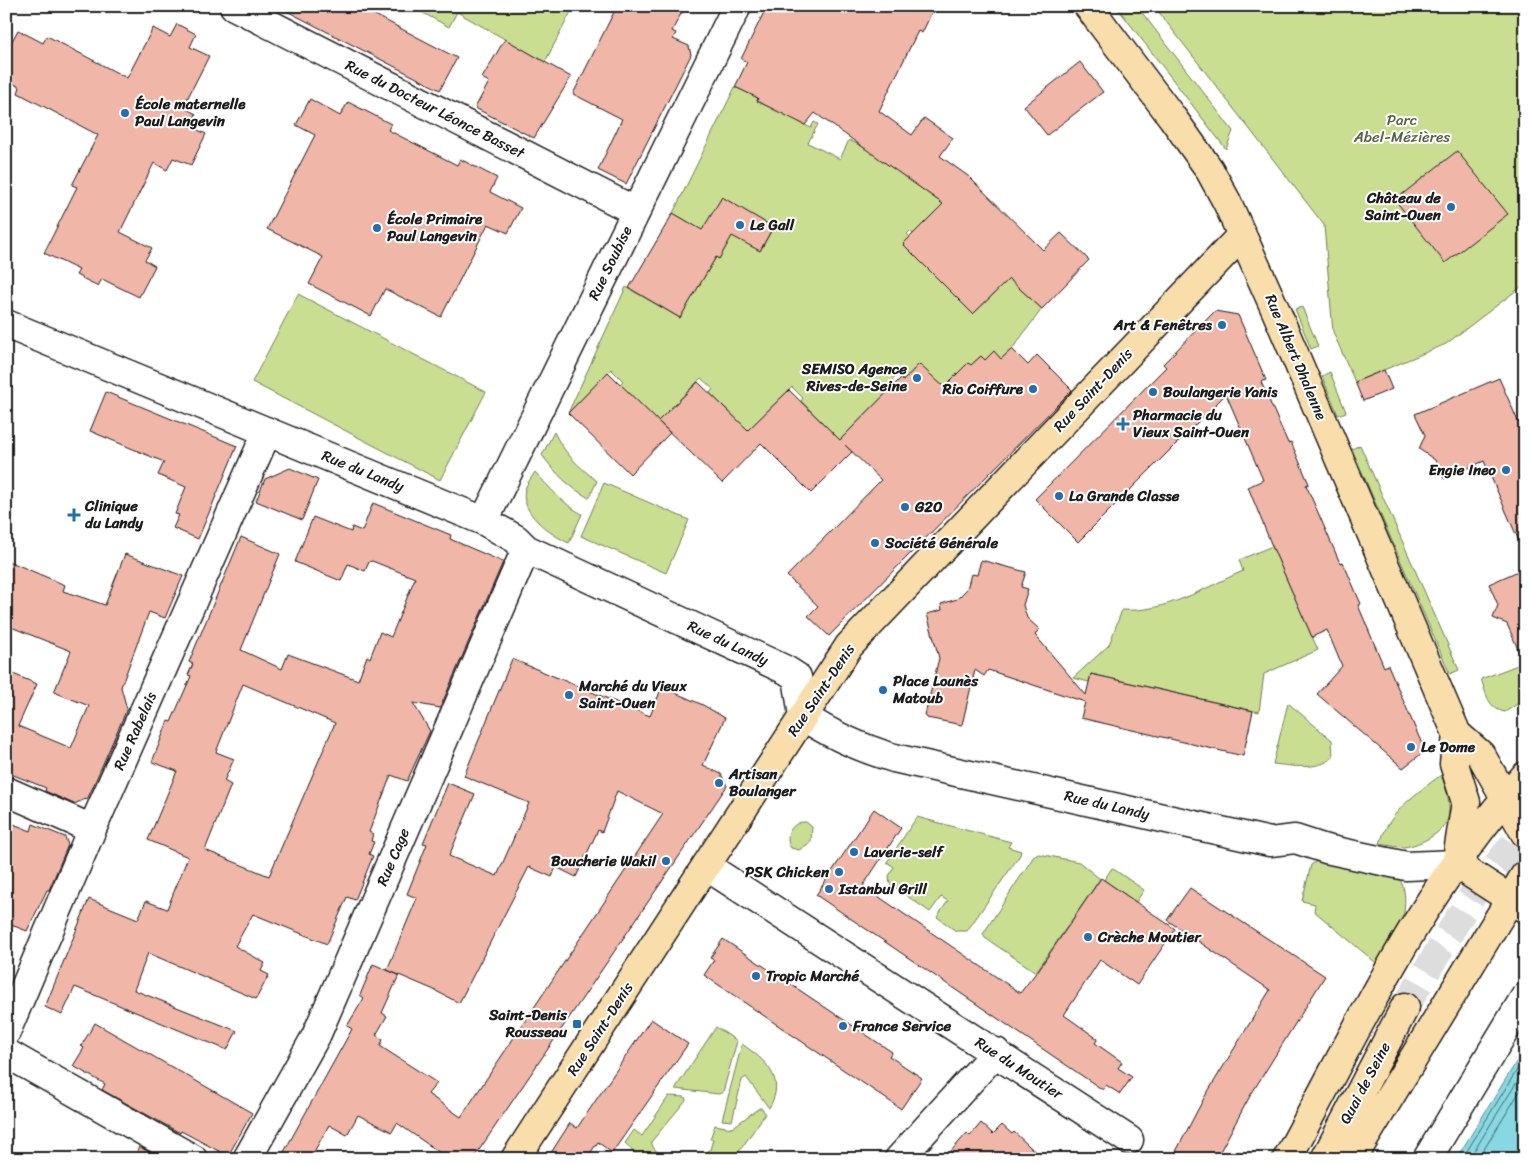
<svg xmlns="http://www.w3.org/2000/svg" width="1531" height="1165" font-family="Sriracha,sans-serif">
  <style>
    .green { fill: #cade92; stroke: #737d57 }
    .water { fill: #87d8e2; stroke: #5c8d93 }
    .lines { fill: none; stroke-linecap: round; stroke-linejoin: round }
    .shore { stroke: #47676b; stroke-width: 1 }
    .building { fill: #f0b6a8; stroke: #1c1c1c; fill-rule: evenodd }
    .major-tunnel { stroke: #ddd; stroke-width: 28; stroke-dasharray: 28 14; stroke-linecap: butt }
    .minor-casing { stroke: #1c1c1c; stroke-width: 31 }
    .major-casing { stroke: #1c1c1c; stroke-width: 31 }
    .minor { stroke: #fff; stroke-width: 28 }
    .major { stroke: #f9deab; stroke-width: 28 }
    .poi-dot { fill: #1f6fb2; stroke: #fff; stroke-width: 2 }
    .labels { text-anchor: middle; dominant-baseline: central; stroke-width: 4; stroke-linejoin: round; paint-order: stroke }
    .poi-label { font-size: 15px; font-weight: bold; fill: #1c1c1c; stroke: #fff; text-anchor: start }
    .street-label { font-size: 15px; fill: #1c1c1c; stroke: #fff }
    .park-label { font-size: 15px; fill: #596045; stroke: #fff }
  </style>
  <rect width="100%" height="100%" fill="#fff"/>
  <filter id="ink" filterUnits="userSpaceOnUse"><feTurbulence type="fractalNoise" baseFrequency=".02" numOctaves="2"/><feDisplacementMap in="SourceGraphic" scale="10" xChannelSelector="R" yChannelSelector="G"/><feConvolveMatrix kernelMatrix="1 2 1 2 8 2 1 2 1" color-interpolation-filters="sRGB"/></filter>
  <g filter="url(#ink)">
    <path class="green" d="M410 6H574L545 62 457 12 449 27Z
      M1116 6H1137L1233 131 1226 149Z
      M1154 6H1525V284L1446 344 1355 382 1333 332 1324 225Z
      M735 87 758 98 757 101 779 112 802 116 799 122 811 128 814 122 818 124 808 143 840 159 849 140 865 148 943 204 913 234 910 231 907 234 910 237 904 244 973 314 994 294 1006 276 1042 309 1012 349 1001 359 994 352 985 360 981 356 971 365 942 419 931 376 919 364 903 381 897 375 886 387 889 390 840 440 801 401 803 398 792 387 748 430 710 393 713 389 701 378 658 421 620 384 623 381 611 369 568 413 626 287 680 318 716 257 719 259 727 245 729 234 760 249V251L773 228 722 197 708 221 706 233 673 213Z
      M298 294 486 392 440 480 252 382Z
      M1302 307 1318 346 1311 349 1295 309Z
      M1330 372 1346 412 1338 415 1322 376Z
      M554 432C564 453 578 466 597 481L589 498C569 487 556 474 542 455Z
      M1360 445 1459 670 1450 674 1352 449Z
      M535 472C549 487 563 504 582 514L569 543C551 535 519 513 525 489 527 483 532 477 535 472Z
      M604 483 689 520 666 573 581 536Z
      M1272 546 1318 650 1264 674 1259 712 1091 674 1089 682 1073 678 1109 645 1122 610C1165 613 1204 588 1243 571L1239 560Z
      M1525 642V699L1505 712C1488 709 1486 693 1481 679L1523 663 1516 645Z
      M1288 703 1332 740 1333 757C1319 771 1292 766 1273 764Z
      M1441 775C1446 788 1450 800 1449 814 1447 832 1420 845 1404 847 1396 847 1387 845 1380 844 1388 812 1417 793 1441 775Z
      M917 817 1011 842 1008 847 1021 851 1020 855 967 931H956L937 917 948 901 941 897 930 912 890 884 889 876 894 867 887 862Z
      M806 822 812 827 811 842 799 850 791 848C783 836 792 821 806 822Z
      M1039 854 1079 862 1100 879 1036 972 985 938 983 934 1034 856Z
      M1322 861 1399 879C1411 893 1402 930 1394 947 1391 954 1385 960 1381 967L1314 911 1315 904 1302 901 1311 865 1315 862Z
      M1112 868 1144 890 1136 902 1104 880Z
      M716 1027 737 1041 723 1092 719 1094 675 1089Z
      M742 1044C765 1060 787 1078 769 1108L746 1077 742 1080 732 1121 722 1120Z
      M669 1096 685 1097 686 1100 651 1142 653 1147 663 1159H640L625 1143 634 1130 642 1136Z
      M759 1108H762L765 1114 734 1159H705L708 1150H710L713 1139H710L715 1125 732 1128Z"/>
    <path class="water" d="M1525 1048V1159H1456Z"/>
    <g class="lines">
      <path class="shore" d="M1462 1159 1525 1057
        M1469 1159 1525 1069
        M1478 1159 1525 1083"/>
    </g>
    <path class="building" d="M277 6H358L457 58 440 90Z
      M617 6H685L672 31 676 33 673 39 689 46 691 55 626 184 598 170 622 119 573 94Z
      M767 6H935L922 33 918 31 879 111 912 135 924 118 953 138 940 156 968 176 1043 250 1061 233 1089 260 1042 309 1009 279 973 314 903 244 943 204 815 113 805 125 757 101 758 98 735 87 747 62 741 59Z
      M177 24 196 34 190 47 209 56 183 107 196 114 190 126 206 134 191 165 173 158 167 170 154 163 120 232 152 248 145 260 155 266 139 297 102 279 98 286 76 275 79 270 44 253 77 187 72 185 98 135 18 93 20 87 6 80V52L18 30 43 43 47 36 127 78 153 28 170 37Z
      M505 39 571 77 534 138 475 108 489 82 482 78Z
      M1080 62 1103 92 1047 135 1024 106Z
      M310 99 340 116 348 102 391 124 388 130 457 165 460 159 497 178 490 192 521 208 508 233 488 224 441 317 385 289 371 316 309 284 323 257 267 229 315 135 296 125Z
      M1457 151 1508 214 1445 263 1395 200Z
      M722 197 773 227 760 251 732 236 719 259 716 257 680 318 629 288 673 213 702 230Z
      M1215 311 1238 315 1266 380 1261 382 1288 443 1291 442 1309 484 1306 485 1340 563 1343 562 1361 604 1358 605 1384 667 1388 665 1425 751 1403 768 1317 694 1342 666 1327 630 1312 637 1272 546 1248 487 1263 480 1226 394 1078 542 1035 499 1166 367 1163 364Z
      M1012 349 1028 365 1037 355 1072 390 829 636 808 616 818 606 787 576 881 480 845 445 852 452 811 493 761 443 722 483 658 421 698 382 748 430 789 390 840 440 901 378 903 381 919 364 944 387 968 363 971 365 981 356 985 360 994 351 1001 359Z
      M1384 370 1392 389 1363 401 1355 382Z
      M608 372 670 433 630 474 568 413Z
      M1499 378 1525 437V555L1484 461 1444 479 1435 460 1419 449 1425 435 1415 414Z
      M106 392 237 446 198 539 173 528 179 515 175 514 186 487 158 475 164 462 90 431Z
      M290 468 318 480 302 520 256 501 265 479Z
      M373 503 451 535 450 539 503 562 440 708 413 703 430 731 407 781 391 775 369 832 373 834 371 841 374 842 369 854 373 856 355 900 347 897 327 944 253 914 235 946 265 963 261 971 269 975 256 999 148 953 134 990 237 1031 227 1050 75 987 62 1015 45 1007 89 899 138 919 146 901 167 909 188 857 148 840 177 771 152 762 168 721 171 722 191 676 188 675 193 664 189 662 241 537 280 554 241 650 282 669 288 654 358 680 367 656 370 658 380 632 391 637 415 578 372 561 369 562 365 571 348 564 341 581 295 562 313 517 351 532 352 527 362 531ZM243 684 335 723 269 876 205 850 231 785 224 781 234 759 216 752Z
      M125 554 183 576 165 618 149 612 121 687 127 709 88 798 74 804 45 791 46 788 6 772V671L37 684 18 726 71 748 89 706 54 692 71 651 6 625V560L65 585 63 591 105 605Z
      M981 560 1026 572 1021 587 1028 589 1023 605 1027 618 1039 629 1035 635 1086 695 1091 674 1253 711 1243 756 1081 718 1085 702 988 670 984 676 975 670 962 725 927 718 925 715 939 658 927 614 942 610 941 604 957 599 967 589 971 574 977 575Z
      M1525 568V665L1507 624 1493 618 1498 605 1489 584Z
      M512 659 650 716 662 687 703 705 725 718 703 765 721 774 727 786 473 1159H449L397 1123 392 1132 358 1115 347 1135 329 1125 310 1159H280L352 1029 347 1026 364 998 360 995 373 964 387 970 417 898 407 894 427 844 423 843 448 783 475 794 449 856 497 876 529 803 464 776ZM617 791 663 814 461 1117 428 1094 437 1083 380 1046 383 1040 376 1035 387 1016 382 1013 399 975 387 970 432 989 459 1003 529 867 552 877 556 867 576 877 598 830 602 832Z
      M874 809 901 828 863 886 1020 993 1039 969 1101 878 1175 929 1137 985 1100 960 1064 1015 1098 1039 1095 1043 1122 1062 1118 1068 1132 1077 1120 1094 1106 1085 1103 1090 816 895Z
      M6 821 31 831 33 824 65 837 68 845 49 890H47L27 931 6 923Z
      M1190 888 1325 976 1250 1096 1216 1159H1172L1204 1098 1270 990 1167 920Z
      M723 939 892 1052 889 1056 922 1078 901 1109 704 975 714 960 710 958Z
      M651 1019 688 1044 612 1153 598 1142 586 1159H547L570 1123 577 1128Z
      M95 1023 252 1113 228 1156 181 1131 180 1133 102 1090 105 1084 73 1066 84 1048 81 1046Z
      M981 1123 993 1134 1002 1125 1012 1134 1014 1132 1043 1159H944L967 1133 970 1136Z
      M140 1147 161 1159H133Z"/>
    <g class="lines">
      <path class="major-tunnel" d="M1405 1007 1472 896 1525 830"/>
      <defs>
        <path id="minor" d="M234 6 635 211
          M6 324 484 521 516 539 526 549 786 670 797 677 803 716C832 736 861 748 894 758L1270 842 1295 839 1326 849 1406 866 1456 864
          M484 521 737 6
          M6 791 92 829
          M706 866 1129 1140
          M6 1032 92 829 267 432
          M6 1053 193 1159
          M247 1159 316 1036 526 549
          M899 1159 996 1052
          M1427 1159 1525 997"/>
        <path id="major" d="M1088 6 1172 117 1209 169 1227 202 1276 311 1457 734 1481 755 1525 833
          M1457 859 1466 802 1454 764 1457 734
          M1456 864 1524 908
          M515 1159 849 646 1242 235
          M1287 1159C1358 1028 1423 888 1525 776
          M1325 1159 1405 1007
          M1352 1159 1525 875"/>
      </defs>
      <use href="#minor" class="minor-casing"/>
      <use href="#major" class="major-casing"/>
      <use href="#minor" class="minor"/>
      <use href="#major" class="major"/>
    </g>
  </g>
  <g class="poi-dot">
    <circle cx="125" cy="113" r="5"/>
    <circle cx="1451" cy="207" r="5"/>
    <circle cx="740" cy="225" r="5"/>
    <circle cx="377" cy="228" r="5"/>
    <circle cx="1222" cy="325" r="5"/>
    <circle cx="917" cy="378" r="5"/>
    <circle cx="1033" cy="389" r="5"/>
    <circle cx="1153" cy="392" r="5"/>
    <path d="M1120.5 416.5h5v5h5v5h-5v5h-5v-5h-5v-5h5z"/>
    <circle cx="1506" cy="470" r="5"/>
    <circle cx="1059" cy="496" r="5"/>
    <circle cx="905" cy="507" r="5"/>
    <path d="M71.5 507.5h5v5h5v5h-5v5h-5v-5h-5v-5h5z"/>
    <circle cx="875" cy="543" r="5"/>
    <circle cx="883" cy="690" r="5"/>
    <circle cx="569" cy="695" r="5"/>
    <circle cx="1411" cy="747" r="5"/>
    <circle cx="719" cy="783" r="5"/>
    <circle cx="854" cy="852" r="5"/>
    <circle cx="666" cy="861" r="5"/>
    <circle cx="839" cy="872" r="5"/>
    <circle cx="829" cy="889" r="5"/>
    <circle cx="1088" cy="937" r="5"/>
    <circle cx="756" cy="976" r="5"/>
    <rect x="572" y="1019" width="10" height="10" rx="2.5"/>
    <circle cx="843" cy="1026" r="5"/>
  </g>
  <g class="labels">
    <g class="poi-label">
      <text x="135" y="104">École maternelle<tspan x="135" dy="17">Paul Langevin</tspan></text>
      <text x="1441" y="198" text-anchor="end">Château de<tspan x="1441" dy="17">Saint-Ouen</tspan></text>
      <text x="387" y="219">École Primaire<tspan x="387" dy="17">Paul Langevin</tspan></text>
      <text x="750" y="225">Le Gall</text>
      <text x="1212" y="325" text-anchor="end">Art &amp; Fenêtres</text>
      <text x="907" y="369" text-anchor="end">SEMISO Agence<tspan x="907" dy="17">Rives-de-Seine</tspan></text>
      <text x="1023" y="389" text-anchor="end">Rio Coiffure</text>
      <text x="1163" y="392">Boulangerie Yanis</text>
      <text x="1133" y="415">Pharmacie du<tspan x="1133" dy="17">Vieux Saint-Ouen</tspan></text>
      <text x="1496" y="470" text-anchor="end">Engie Ineo</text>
      <text x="1069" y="496">La Grande Classe</text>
      <text x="85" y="506">Clinique<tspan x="85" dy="17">du Landy</tspan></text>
      <text x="915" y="507">G20</text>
      <text x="885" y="543">Société Générale</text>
      <text x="893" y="681">Place Lounès<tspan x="893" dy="17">Matoub</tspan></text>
      <text x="579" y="686">Marché du Vieux<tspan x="579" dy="17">Saint-Ouen</tspan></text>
      <text x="1421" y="747">Le Dome</text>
      <text x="729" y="774">Artisan<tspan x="729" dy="17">Boulanger</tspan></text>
      <text x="864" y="852">Laverie-self</text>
      <text x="656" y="861" text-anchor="end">Boucherie Wakil</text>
      <text x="829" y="872" text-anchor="end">PSK Chicken</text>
      <text x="839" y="889">Istanbul Grill</text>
      <text x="1098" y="937">Crèche Moutier</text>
      <text x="766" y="976">Tropic Marché</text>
      <text x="567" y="1015" text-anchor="end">Saint-Denis<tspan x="567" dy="17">Rousseau</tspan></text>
      <text x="853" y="1026">France Service</text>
    </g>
    <g class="street-label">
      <text transform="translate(435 109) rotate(27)">Rue du Docteur Léonce Basset</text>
      <text transform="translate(610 263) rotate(-64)">Rue Soubise</text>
      <text transform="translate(1296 357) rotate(67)">Rue Albert Dhalenne</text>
      <text transform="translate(1093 390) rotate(-47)">Rue Saint-Denis</text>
      <text transform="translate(363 471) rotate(22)">Rue du Landy</text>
      <text transform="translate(728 643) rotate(25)">Rue du Landy</text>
      <text transform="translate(821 690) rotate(-56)">Rue Saint-Denis</text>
      <text transform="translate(135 731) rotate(-66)">Rue Rabelais</text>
      <text transform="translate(1107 805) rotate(13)">Rue du Landy</text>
      <text transform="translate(393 857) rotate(-67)">Rue Cage</text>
      <text transform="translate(600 1029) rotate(-57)">Rue Saint-Denis</text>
      <text transform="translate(1019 1068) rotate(33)">Rue du Moutier</text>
      <text transform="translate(1365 1083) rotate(-62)">Quai de Seine</text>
    </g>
    <g class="park-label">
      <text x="1402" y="120">Parc<tspan x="1402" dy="17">Abel-Mézières</tspan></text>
    </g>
  </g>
  <rect width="1531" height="1165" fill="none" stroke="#fff" stroke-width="25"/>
  <rect x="12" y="12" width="1506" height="1140" fill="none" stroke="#1c1c1c" stroke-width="2" filter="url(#ink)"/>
</svg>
